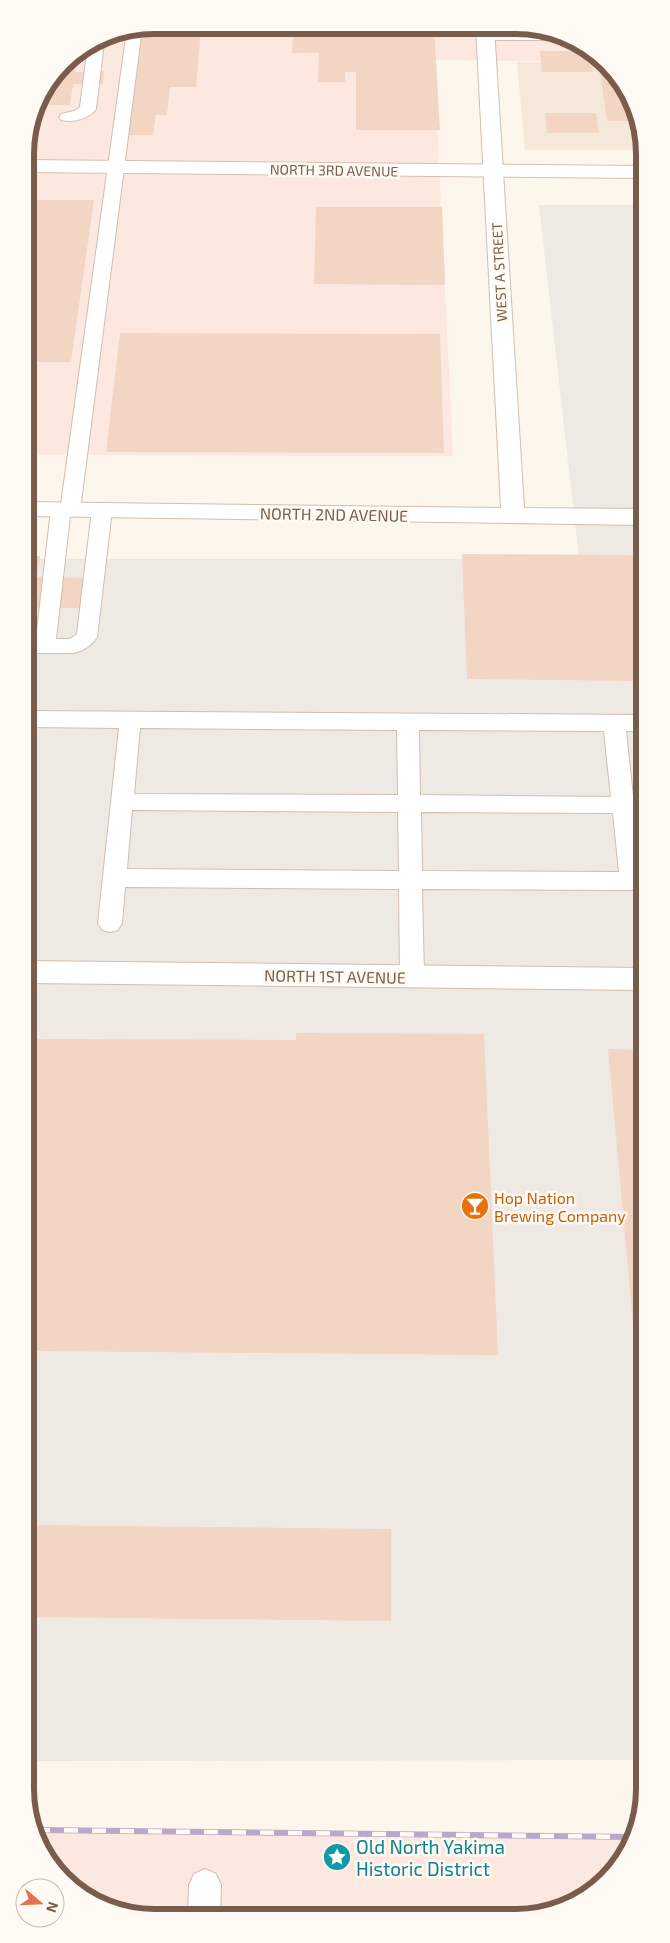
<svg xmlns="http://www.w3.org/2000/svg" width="670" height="1943" font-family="'Exo 2',sans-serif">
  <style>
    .residential { fill: #f5e8da }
    .commercial { fill: #fde8e0 }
    .industrial { fill: #efe9e4 }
    .building { fill: #f3d5c3 }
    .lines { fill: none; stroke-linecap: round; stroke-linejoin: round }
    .lane-casing { stroke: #d1beb0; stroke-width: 2 }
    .street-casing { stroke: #d1beb0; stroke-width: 2 }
    .secondary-casing { stroke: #d6c0b0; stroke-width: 2 }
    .lane { fill: #fff; fill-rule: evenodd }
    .street { fill: #fff; fill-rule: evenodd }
    .secondary { fill: #fff; fill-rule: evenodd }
    .rail-casing { stroke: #b9a8c9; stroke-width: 6 }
    .rail { stroke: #fffaf3; stroke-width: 4.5; stroke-dasharray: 14; stroke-linecap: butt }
    .labels { text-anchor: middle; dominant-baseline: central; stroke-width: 5; stroke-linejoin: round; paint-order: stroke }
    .far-street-label { font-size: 14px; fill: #7a5c4d; stroke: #fffaf3 }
    .street-label { font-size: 16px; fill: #7a5c4d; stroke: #fffaf3 }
    .food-label { font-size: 16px; fill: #c56008; stroke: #fffaf3; text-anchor: start }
    .near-culture-label { font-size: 19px; fill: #0d838f; stroke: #fffaf3; text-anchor: start }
    .rim { fill: none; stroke: #7a5c4d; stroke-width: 6 }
  </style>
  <rect width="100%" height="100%" fill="#fdf6ec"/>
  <path class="residential" d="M517 62 607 63 642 129V150H525Z"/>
  <path class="commercial" d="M154 25 541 28 606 62 434 60 453 456 26 455 25 146 38 97 69 57 105 35Z
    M36 1830 633 1837V1841L613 1874 581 1901 541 1915 129 1916 63 1880Z"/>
  <path class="industrial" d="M539 205H643L645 1760 27 1761 26 559H579Z"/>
  <path class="building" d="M154 25 434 27 440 130H356V72H345V82H318L319 53H292L293 31H201L196 87H170L167 115H156L153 135H127L141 28Z
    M540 51H585L590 53 593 72H542Z
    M598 58 607 63 638 121H607Z
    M67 59H77L75 72 104 71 103 84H73L70 105H36L38 97Z
    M545 113H596L599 133H547Z
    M25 194H33L32 200H94L71 362H26Z
    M316 207H442L445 285 314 284Z
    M120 333 440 334 444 453 106 452Z
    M462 554 643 555V681L467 679Z
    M26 556H40L37 577 85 578 81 608H32L29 629H26Z
    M296 1033 484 1034 498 1355 27 1351V1039L296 1040Z
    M608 1049 644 1050V1357H636Z
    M27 1525 391 1529V1621L27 1617Z
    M317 1909 555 1910 541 1915 317 1916Z"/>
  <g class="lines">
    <defs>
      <path id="lane" d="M142 28 80 510 77 515 70 516 56 639H70L77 634 92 510 95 505 102 504 109 505 112 510 97 637C92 645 83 651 74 653H26V639H36L51 510 54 505 61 504 127 30Z
        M485 32H550L565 40H480L477 37 480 34Z
        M99 38 104 42 96 109C89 119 73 123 61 120L59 117 61 114 74 111 80 107 88 45Z
        M26 711 643 715V731H626L642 881 639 887 631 890 422 889 424 976 420 983 412 986 404 983 400 976 399 889 125 887 122 923 118 930 110 932 102 930 98 923 119 728 26 727ZM140 728 397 730 398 795 134 794ZM419 730 604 731 611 797 420 795ZM132 810 398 812 399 871 127 869ZM421 812 613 813 619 872 422 871Z
        M205 1869 216 1874 221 1885 220 1916H188L189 1885 194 1874Z"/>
      <path id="street" d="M476 27H494L524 508 643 509V525L26 516V502L501 508Z
        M26 961 644 968V990L26 983Z"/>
      <path id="secondary" d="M25 160 643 166V178L25 172Z"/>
    </defs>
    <use href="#lane" class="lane-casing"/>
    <use href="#street" class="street-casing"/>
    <use href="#secondary" class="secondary-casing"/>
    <use href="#lane" class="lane"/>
    <use href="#street" class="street"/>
    <use href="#secondary" class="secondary"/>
    <defs>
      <path id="rail" d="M36 1830 636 1837"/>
    </defs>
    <use href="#rail" class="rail-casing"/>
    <use href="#rail" class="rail"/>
  </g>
  <defs>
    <symbol id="bar-disc" viewBox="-11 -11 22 22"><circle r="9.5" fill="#e8710a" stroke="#fffaf3"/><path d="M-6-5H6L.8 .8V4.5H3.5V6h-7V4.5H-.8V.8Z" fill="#fff"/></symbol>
    <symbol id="sight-disc" viewBox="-11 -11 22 22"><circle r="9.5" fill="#0f9aa8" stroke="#fffaf3"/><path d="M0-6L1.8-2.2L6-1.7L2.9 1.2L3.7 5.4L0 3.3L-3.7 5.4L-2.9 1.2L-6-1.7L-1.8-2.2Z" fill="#fff"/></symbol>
  </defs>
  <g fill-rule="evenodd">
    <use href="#bar-disc" x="459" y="1190" width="32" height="32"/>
    <use href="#sight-disc" x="321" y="1841" width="32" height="32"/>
  </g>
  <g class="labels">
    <g class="far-street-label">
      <text transform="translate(334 170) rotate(1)">NORTH 3RD AVENUE</text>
      <text transform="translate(499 272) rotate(-93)">WEST A STREET</text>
    </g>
    <g class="street-label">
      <text transform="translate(334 514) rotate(1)">NORTH 2ND AVENUE</text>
      <text transform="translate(335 976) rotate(1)">NORTH 1ST AVENUE</text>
    </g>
    <g class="food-label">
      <text x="494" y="1197">Hop Nation<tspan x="494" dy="18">Brewing Company</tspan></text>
    </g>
    <g class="near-culture-label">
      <text x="356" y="1846">Old North Yakima<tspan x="356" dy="22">Historic District</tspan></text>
    </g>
  </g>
  <path d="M0 0H670V1943H0ZM154 34H516A120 120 0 0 1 636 154V1789A120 120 0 0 1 516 1909H154A120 120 0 0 1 34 1789V154A120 120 0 0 1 154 34Z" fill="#fffaf3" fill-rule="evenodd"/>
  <path class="rim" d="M154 34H516A120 120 0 0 1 636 154V1789A120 120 0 0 1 516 1909H154A120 120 0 0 1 34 1789V154A120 120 0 0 1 154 34Z"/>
  <g transform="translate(40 1903) rotate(109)"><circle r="24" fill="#fffaf3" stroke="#cabbb1"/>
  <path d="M0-4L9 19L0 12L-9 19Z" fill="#e76f51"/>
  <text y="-8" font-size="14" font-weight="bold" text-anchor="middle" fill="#7a5c4d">N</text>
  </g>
</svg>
